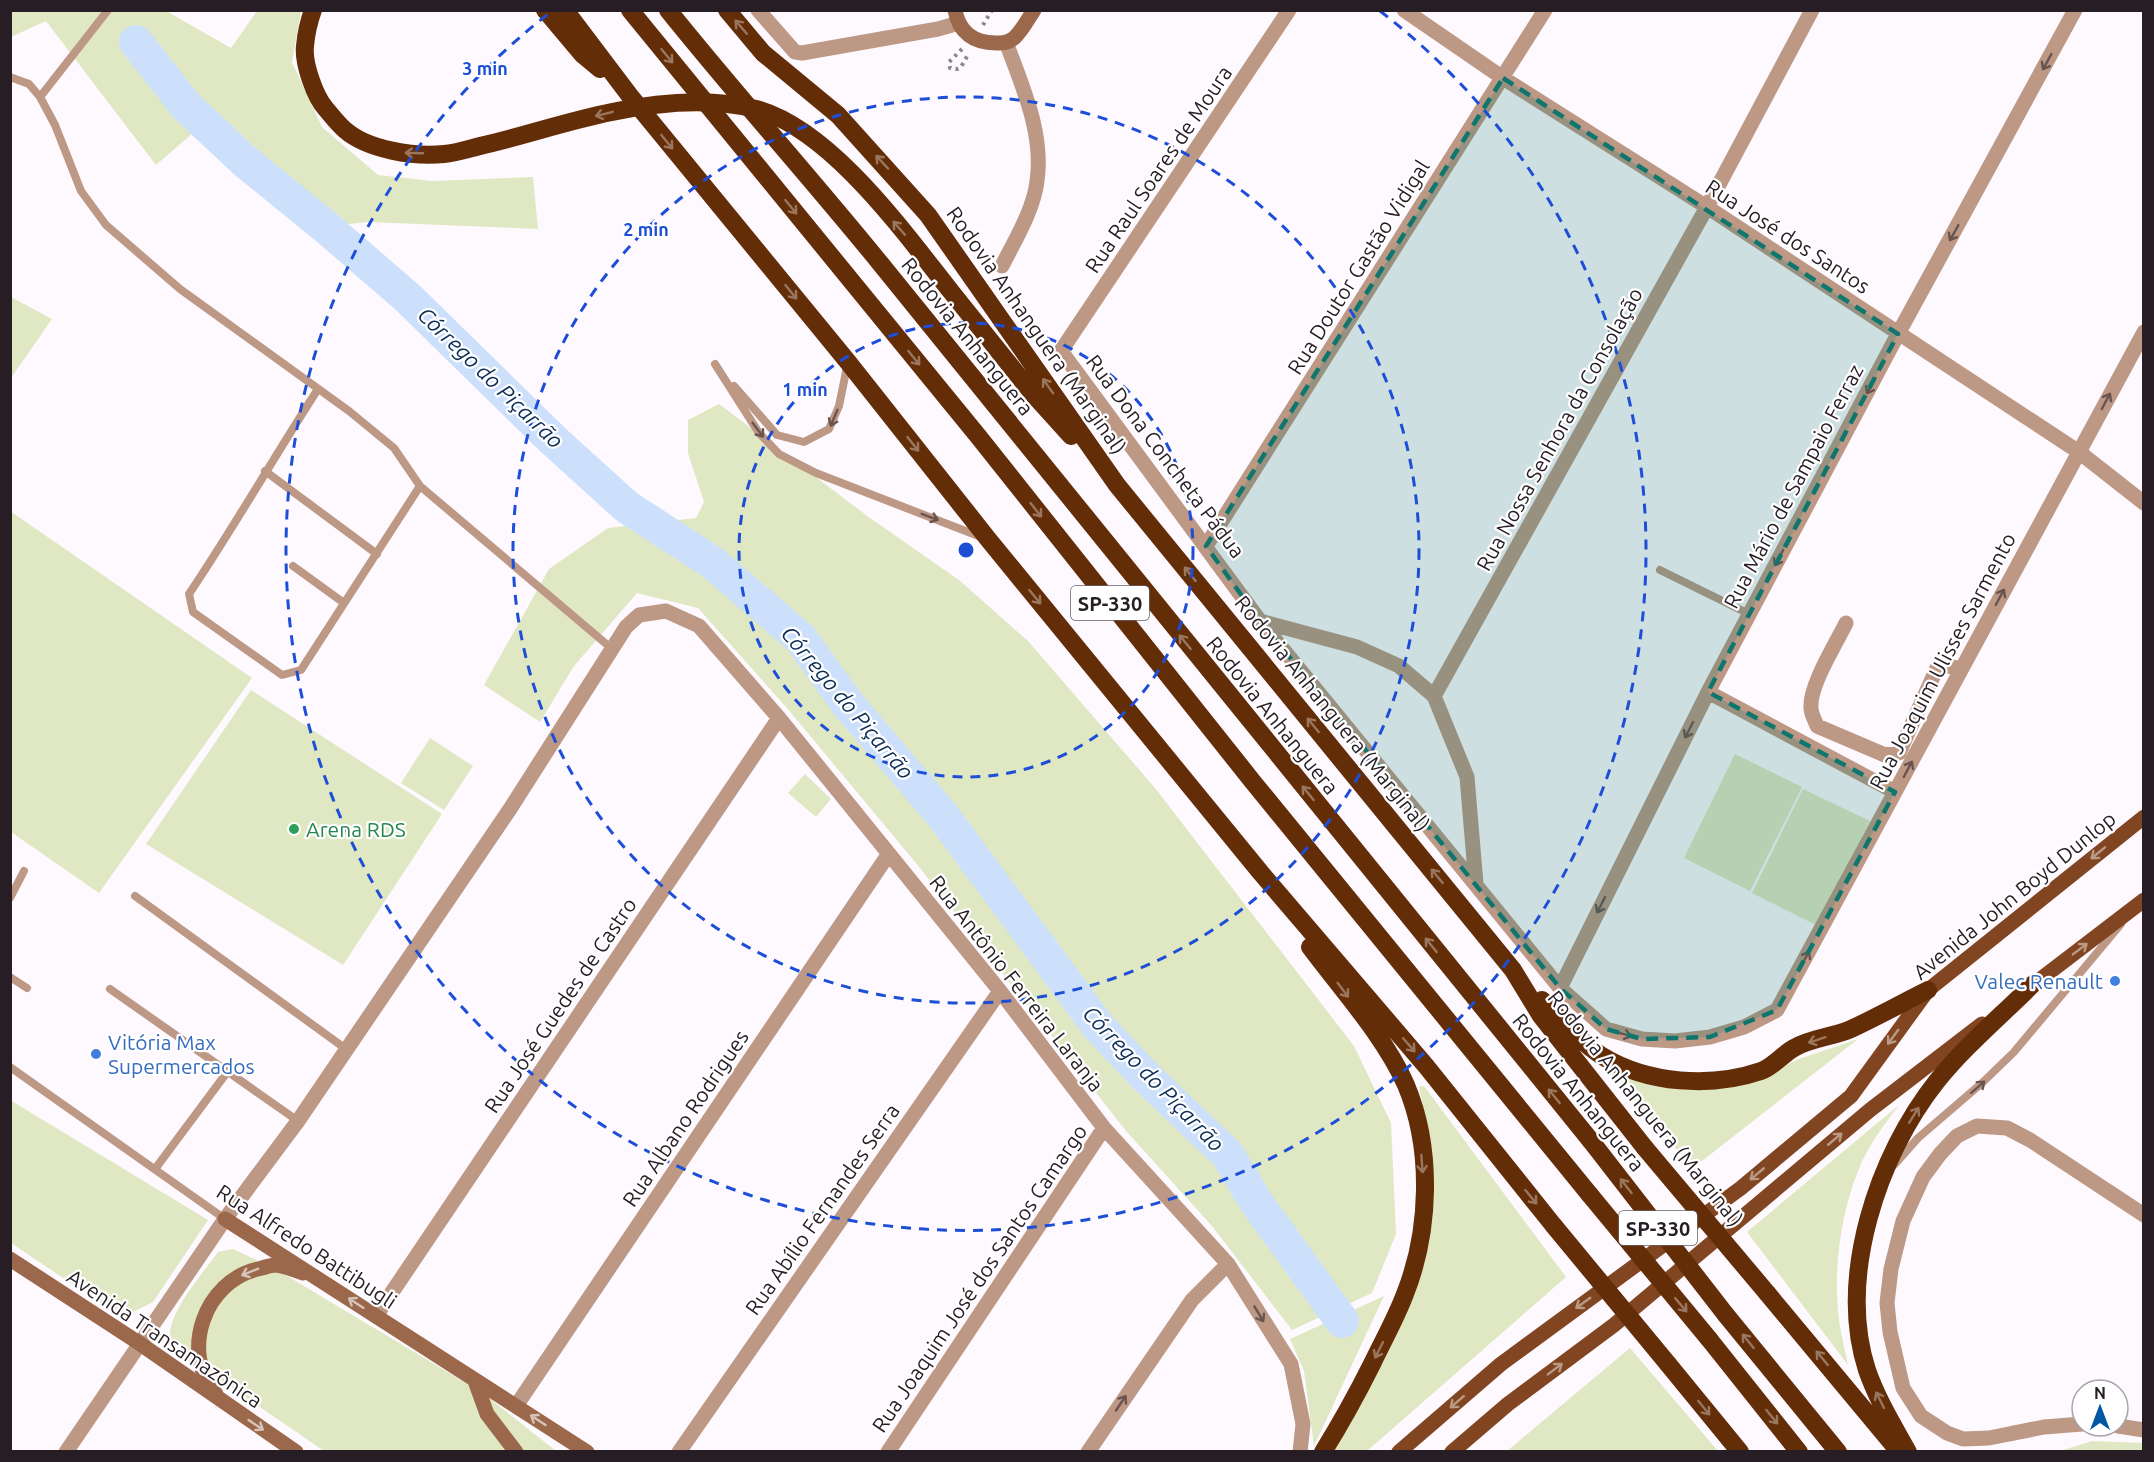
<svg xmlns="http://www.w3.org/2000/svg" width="2154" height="1462" font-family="Ubuntu,sans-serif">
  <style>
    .green { fill: #dfe8c2 }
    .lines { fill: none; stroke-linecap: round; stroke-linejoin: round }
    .river { stroke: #cde0fb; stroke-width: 34 }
    .path { stroke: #8c858b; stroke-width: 4; stroke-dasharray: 3 4.5; stroke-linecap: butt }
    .lane { stroke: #bc9885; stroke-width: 8 }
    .street { stroke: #bc9885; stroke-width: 15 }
    .secondary { stroke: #9b684c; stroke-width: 15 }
    .primary { stroke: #814521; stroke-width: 15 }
    .highway { stroke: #632d08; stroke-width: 18 }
    .highway-bridge { stroke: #632d08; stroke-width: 18 }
    .oneway { stroke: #9a765e }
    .oneway2 { stroke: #6a5450 }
    .oneway3 { stroke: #ba9985 }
    .oneway4 { stroke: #d7c3b7 }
    .marked { fill: #0f766e; fill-opacity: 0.2; stroke: #0f766e; stroke-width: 4.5; stroke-dasharray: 12 8; stroke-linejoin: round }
    .ring { fill: none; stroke: #1d4ed8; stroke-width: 3; stroke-dasharray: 10 8 }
    .leisure-dot { fill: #2e9e5b; stroke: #fff; stroke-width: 2 }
    .shop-dot { fill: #3f7fe0; stroke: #fff; stroke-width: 2 }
    .labels { text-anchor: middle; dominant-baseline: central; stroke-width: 4.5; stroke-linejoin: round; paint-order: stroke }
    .shield { fill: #fff; stroke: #676166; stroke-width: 1.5 }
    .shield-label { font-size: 20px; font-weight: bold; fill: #261d25 }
    .street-label { font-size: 21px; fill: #261d25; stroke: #fff }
    .leisure-label { font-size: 21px; fill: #27864d; stroke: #fff; text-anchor: start }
    .shop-label { font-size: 21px; fill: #366cbe; stroke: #fff; text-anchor: end }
    .water-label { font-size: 22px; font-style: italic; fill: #0e2e57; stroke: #fff }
    .centre { fill: #1d4ed8; stroke: #fff; stroke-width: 3 }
    .ring-label { font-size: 18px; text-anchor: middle; font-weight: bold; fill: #1d4ed8; stroke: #fff; stroke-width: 4.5; stroke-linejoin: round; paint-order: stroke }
  </style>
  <rect width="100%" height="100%" fill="#fef9fe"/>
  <path class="green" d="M10 11H166L231 48 257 11H301L292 62 322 127 378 175 432 181 533 177 538 229 368 222 340 225 215 114 156 165 46 21 11 37Z
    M11 297 52 319 11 378Z
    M719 404 870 518 959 580 1028 641 1155 788 1354 1046 1391 1123 1396 1234 1372 1293 1292 1330 1212 1226 1126 1131 916 863 787 708 698 608 637 593 574 666 540 722 484 685 549 569 608 528 696 518 704 502 688 453V420Z
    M10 511 252 678 99 893 11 832Z
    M251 690 442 814 343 965 146 844Z
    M430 738 473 766 444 810 401 783Z
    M1735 754 1802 787 1750 891 1684 858Z
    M805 774 831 799 816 817 788 793Z
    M1803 789 1870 821 1818 926 1752 893Z
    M1858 1039 1693 1168 1607 1071 1642 1082 1770 1072 1799 1059Z
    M1419 1086H1424L1566 1277 1367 1451 1330 1452 1413 1290 1427 1127Z
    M10 1100 208 1220 153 1302 129 1314 114 1312 11 1243Z
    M1899 1105C1884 1125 1867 1147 1858 1171 1840 1217 1833 1271 1839 1320 1841 1335 1845 1350 1848 1365L1747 1232Z
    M233 1249 261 1262C213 1295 189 1300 193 1366 187 1361 175 1354 172 1347 160 1320 202 1275 218 1252Z
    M279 1271 471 1386 510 1451H324L210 1373 204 1358V1331L228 1290 244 1280Z
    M1384 1296 1314 1446 1304 1371 1290 1339Z
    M1630 1348 1718 1451H1507Z
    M484 1394 556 1451H522L491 1410Z
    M2092 1441 2143 1443V1451H2038L2063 1450Z"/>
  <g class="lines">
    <path class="river" d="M136 42 186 106 247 163 327 228 408 298 553 440 627 507 713 563 801 639 847 703 943 816 1098 1026 1146 1077 1228 1155 1256 1202 1342 1321"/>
    <path class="path" d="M983 25 992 10
      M962 49 949 62 950 68 957 69 961 67 969 53"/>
    <path class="lane" d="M10 77 29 84 40 97 55 125 81 191 106 225 180 289 349 411 394 448 420 486 611 648
      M40 97 108 10
      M715 364 759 433 779 454 816 473 981 537
      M734 386 777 435 804 442 829 429 839 406 848 362
      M318 389C274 457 234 527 189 594L193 612 282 675 301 670 420 486
      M265 471 377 554
      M293 566 344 603
      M1660 570 1749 614
      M135 896 346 1049
      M10 898 24 871
      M10 977 27 988
      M110 989 298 1121
      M10 1067 225 1219
      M1894 1165 1918 1138 1982 1083 2014 1052 2121 924
      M155 1169 228 1071"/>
    <path class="street" d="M758 10 795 52 802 53 938 29 959 23
      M1289 10 1061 351 1260 621 1560 988 1606 1029 1642 1039 1675 1041 1710 1037 1744 1027 1777 1010 2144 332
      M1404 10 1503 78 1707 207 2079 452 2144 503
      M1002 266C1015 240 1034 209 1037 181 1044 133 1022 86 1006 42
      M1206 546 1545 10
      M1260 621 1357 647 1399 666 1434 696
      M1846 623C1836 644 1809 686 1811 708 1811 714 1815 720 1817 726L1885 755 1899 753 1937 668C1946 665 1952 666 1961 670
      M1708 692 1895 792
      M1476 884 1467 777 1434 696 1707 207 1812 10
      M1560 988 1708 692 1898 334 2075 10
      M376 1316 779 718
      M516 1406 888 855
      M2082 1424 2044 1427 1989 1438 1963 1439 1947 1433 1921 1416 1903 1388 1890 1332 1887 1303 1891 1269 1903 1221 1923 1177 1940 1154 1957 1136 1977 1126 2007 1128 2030 1140 2144 1215
      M2118 1426 2144 1430
      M66 1452 225 1219 298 1121 510 809 626 627 639 615 666 611 699 626 779 718 1000 991 1104 1128 1228 1264 1291 1364 1303 1424 1300 1452
      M679 1452 1000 991
      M888 1452 1104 1128
      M1088 1452 1192 1300 1228 1264"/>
    <path class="secondary" d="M955 10C959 33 974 43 996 43 1003 43 1008 43 1014 38 1022 31 1028 19 1034 10
      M225 1219 587 1452
      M10 1259 139 1343 296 1452
      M475 1381 487 1414 516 1452
      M216 1394C179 1352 205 1281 258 1269 263 1268 270 1265 276 1265 284 1266 295 1270 303 1273"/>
    <path class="primary" d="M2025 991 2144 900
      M1399 1452 1501 1364 1741 1188 1851 1096 1928 990 2144 817
      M1452 1452 1508 1404 1614 1325 1870 1110 1982 1024"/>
    <path class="highway" d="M545 10 582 54 600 69
      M565 10 630 96 848 362 988 539 1261 873 1426 1066 1554 1226
      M630 10 978 436 1253 782 1590 1195
      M668 10C737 96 811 178 880 263 1118 555 1353 849 1591 1141
      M727 10 763 53 838 115 928 215 1117 485 1513 970 1541 1016 1645 1148
      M949 289 1033 394 1071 436
      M1310 947C1342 990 1385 1037 1406 1085 1433 1149 1430 1231 1405 1294 1396 1318 1383 1341 1372 1364 1357 1394 1341 1423 1323 1452
      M1542 1000C1561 1020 1579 1041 1602 1056 1648 1084 1711 1088 1761 1071 1773 1067 1783 1054 1794 1048 1811 1038 1833 1037 1851 1029 1877 1017 1902 1003 1928 990
      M1767 1293 1896 1448
      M1726 1315 1838 1452
      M1709 1339 1799 1452
      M1668 1364 1740 1452
      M1908 1452C1893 1425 1877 1399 1867 1370 1837 1277 1878 1155 1937 1081 1965 1046 2001 1016 2033 984"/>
    <path class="highway-bridge" d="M313 10C309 21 306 35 305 46 303 63 315 97 326 109 332 116 338 124 345 130 368 150 414 157 444 154 456 153 468 149 480 146 524 136 567 121 612 112 659 102 709 97 756 109 830 129 903 231 949 289
      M1591 1141 1726 1315
      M1645 1148 1767 1293
      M1590 1195 1709 1339
      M1554 1226 1668 1364"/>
  </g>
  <defs><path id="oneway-shaft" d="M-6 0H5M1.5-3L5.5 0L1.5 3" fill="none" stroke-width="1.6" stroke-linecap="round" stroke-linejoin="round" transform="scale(1.5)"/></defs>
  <g class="oneway">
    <use href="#oneway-shaft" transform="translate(741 27) rotate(-131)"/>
    <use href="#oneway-shaft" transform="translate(667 56) rotate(51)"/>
    <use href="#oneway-shaft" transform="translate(604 114) rotate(166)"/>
    <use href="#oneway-shaft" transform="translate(667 142) rotate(51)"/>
    <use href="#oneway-shaft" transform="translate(414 153) rotate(-178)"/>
    <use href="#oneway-shaft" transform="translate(882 162) rotate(-133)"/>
    <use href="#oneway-shaft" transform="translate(791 207) rotate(51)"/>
    <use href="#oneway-shaft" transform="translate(899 228) rotate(-131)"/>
    <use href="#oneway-shaft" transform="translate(791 292) rotate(51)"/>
    <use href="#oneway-shaft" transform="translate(914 358) rotate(51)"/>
    <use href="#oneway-shaft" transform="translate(1048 386) rotate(-125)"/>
    <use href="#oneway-shaft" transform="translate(913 444) rotate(52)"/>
    <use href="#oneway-shaft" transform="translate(1036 510) rotate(52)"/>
    <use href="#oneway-shaft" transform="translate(1190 574) rotate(-129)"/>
    <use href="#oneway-shaft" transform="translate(1035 597) rotate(51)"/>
    <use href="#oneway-shaft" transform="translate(1185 642) rotate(-129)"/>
    <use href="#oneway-shaft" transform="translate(1313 725) rotate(-129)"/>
    <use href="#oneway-shaft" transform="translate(1308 793) rotate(-129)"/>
    <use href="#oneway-shaft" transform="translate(1437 876) rotate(-129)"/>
    <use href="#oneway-shaft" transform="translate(1431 945) rotate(-129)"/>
    <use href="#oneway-shaft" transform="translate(1343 990) rotate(53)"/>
    <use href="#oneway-shaft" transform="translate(1817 1040) rotate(162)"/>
    <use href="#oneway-shaft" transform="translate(1409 1045) rotate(49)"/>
    <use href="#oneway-shaft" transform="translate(1554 1096) rotate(-129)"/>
    <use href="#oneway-shaft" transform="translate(1914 1115) rotate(-58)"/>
    <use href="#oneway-shaft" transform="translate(1422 1164) rotate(86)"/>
    <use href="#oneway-shaft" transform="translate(1626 1186) rotate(-128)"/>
    <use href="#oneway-shaft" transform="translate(1531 1197) rotate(51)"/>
    <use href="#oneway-shaft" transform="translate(1681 1305) rotate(50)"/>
    <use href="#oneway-shaft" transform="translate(1748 1341) rotate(-129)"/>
    <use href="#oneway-shaft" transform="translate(1379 1350) rotate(117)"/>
    <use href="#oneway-shaft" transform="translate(1822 1358) rotate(-130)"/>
    <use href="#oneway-shaft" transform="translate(1880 1400) rotate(-116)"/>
    <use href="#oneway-shaft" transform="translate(1704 1408) rotate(51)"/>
    <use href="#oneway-shaft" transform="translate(1772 1417) rotate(51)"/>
  </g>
  <g class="oneway2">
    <use href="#oneway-shaft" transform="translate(2047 62) rotate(119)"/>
    <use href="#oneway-shaft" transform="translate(1954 233) rotate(119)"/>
    <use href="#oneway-shaft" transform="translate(1871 386) rotate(118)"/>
    <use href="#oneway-shaft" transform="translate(2106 401) rotate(-62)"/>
    <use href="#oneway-shaft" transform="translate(834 418) rotate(113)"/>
    <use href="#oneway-shaft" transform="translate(758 430) rotate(53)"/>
    <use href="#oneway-shaft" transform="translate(930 517) rotate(21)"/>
    <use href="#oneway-shaft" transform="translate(1779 558) rotate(118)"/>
    <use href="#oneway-shaft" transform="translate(2000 597) rotate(-62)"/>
    <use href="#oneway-shaft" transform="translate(1689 730) rotate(117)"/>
    <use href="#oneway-shaft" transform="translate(1908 769) rotate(-62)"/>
    <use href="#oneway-shaft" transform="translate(1601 905) rotate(117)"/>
    <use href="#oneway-shaft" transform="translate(1805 959) rotate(-62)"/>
    <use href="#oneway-shaft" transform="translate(1623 1034) rotate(15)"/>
    <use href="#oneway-shaft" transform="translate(1978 1087) rotate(-41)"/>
    <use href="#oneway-shaft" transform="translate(1259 1314) rotate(59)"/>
    <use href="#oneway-shaft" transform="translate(1121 1403) rotate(-56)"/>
  </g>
  <g class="oneway3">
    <use href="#oneway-shaft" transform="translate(2098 853) rotate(141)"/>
    <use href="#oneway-shaft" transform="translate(2080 949) rotate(-37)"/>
    <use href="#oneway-shaft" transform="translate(1893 1037) rotate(126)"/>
    <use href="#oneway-shaft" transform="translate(1835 1139) rotate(-40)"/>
    <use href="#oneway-shaft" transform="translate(1757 1174) rotate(140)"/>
    <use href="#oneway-shaft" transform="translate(1583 1303) rotate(144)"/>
    <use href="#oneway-shaft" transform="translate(1555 1369) rotate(-37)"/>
    <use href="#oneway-shaft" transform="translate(1457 1402) rotate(139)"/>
  </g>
  <g class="oneway4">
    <use href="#oneway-shaft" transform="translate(250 1272) rotate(158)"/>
    <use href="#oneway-shaft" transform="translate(356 1303) rotate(-147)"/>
    <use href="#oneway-shaft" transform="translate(538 1420) rotate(-147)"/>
    <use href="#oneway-shaft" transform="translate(256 1425) rotate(34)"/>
  </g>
  <path class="marked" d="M1503 78 1898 334 1708 692 1895 792 1777 1010 1710 1037 1642 1039 1606 1029 1560 988 1260 621 1206 546Z"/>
  <g class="ring">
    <circle cx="966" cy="550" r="227"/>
    <circle cx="966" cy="550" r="453"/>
    <path d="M1380 11A680 680 0 1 1 552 11"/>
  </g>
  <circle class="leisure-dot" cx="294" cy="829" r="6"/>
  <g class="shop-dot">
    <circle cx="2115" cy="981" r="6"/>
    <circle cx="96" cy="1054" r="6"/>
  </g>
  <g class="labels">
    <g class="shield">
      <rect x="1071" y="586" width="78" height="34" rx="4.5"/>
      <rect x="1619" y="1211" width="78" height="34" rx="4.5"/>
    </g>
    <g class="shield-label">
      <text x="1110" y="603">SP-330</text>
      <text x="1658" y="1228">SP-330</text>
    </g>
    <g class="street-label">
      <text transform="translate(1158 169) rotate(-56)">Rua Raul Soares de Moura</text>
      <text transform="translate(1788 236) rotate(33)">Rua José dos Santos</text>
      <text transform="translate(1358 267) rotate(-58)">Rua Doutor Gastão Vidigal</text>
      <text transform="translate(1037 330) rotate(55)">Rodovia Anhanguera (Marginal)</text>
      <text transform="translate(968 336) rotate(51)">Rodovia Anhanguera</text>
      <text transform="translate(1559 429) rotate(-61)">Rua Nossa Senhora da Consolação</text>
      <text transform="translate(1166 456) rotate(53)">Rua Dona Concheta Pádua</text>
      <text transform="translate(1793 486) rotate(-62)">Rua Mário de Sampaio Ferraz</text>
      <text transform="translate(1942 661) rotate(-62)">Rua Joaquim Ulisses Sarmento</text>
      <text transform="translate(1333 713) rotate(51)">Rodovia Anhanguera (Marginal)</text>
      <text transform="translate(1273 715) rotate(51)">Rodovia Anhanguera</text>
      <text transform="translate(2014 895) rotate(-39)">Avenida John Boyd Dunlop</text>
      <text transform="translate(1017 983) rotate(52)">Rua Antônio Ferreira Laranja</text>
      <text transform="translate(560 1005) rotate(-56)">Rua José Guedes de Castro</text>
      <text transform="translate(1579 1092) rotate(51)">Rodovia Anhanguera</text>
      <text transform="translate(1646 1108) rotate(51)">Rodovia Anhanguera (Marginal)</text>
      <text transform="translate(685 1118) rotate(-56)">Rua Albano Rodrigues</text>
      <text transform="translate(822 1209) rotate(-55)">Rua Abílio Fernandes Serra</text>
      <text transform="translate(307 1246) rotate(33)">Rua Alfredo Battibugli</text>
      <text transform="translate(979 1278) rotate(-56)">Rua Joaquim José dos Santos Camargo</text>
      <text transform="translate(165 1338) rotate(34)">Avenida Transamazônica</text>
    </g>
    <g class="leisure-label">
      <text x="306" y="829">Arena RDS</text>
    </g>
    <g class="shop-label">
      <text x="2103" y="981">Valec Renault</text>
      <text x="108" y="1042" text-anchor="start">Vitória Max<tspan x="108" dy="24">Supermercados</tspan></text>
    </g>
    <g class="water-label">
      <text transform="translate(491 377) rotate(44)">Córrego do Piçarrão</text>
      <text transform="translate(848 702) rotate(50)">Córrego do Piçarrão</text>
      <text transform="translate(1154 1078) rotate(46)">Córrego do Piçarrão</text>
    </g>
  </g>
  <circle cx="966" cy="550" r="9" class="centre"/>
  <g class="ring-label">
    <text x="485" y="75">3 min</text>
    <text x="646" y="236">2 min</text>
    <text x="805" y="396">1 min</text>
  </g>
  <rect width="2154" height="1462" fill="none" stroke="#261d25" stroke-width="24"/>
  <g transform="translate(2100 1408)"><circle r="28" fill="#ffffff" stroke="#a8a5a8" stroke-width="1.5"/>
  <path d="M0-4.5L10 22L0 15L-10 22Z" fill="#0058a5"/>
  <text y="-9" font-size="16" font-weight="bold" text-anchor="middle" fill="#261d25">N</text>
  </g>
</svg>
